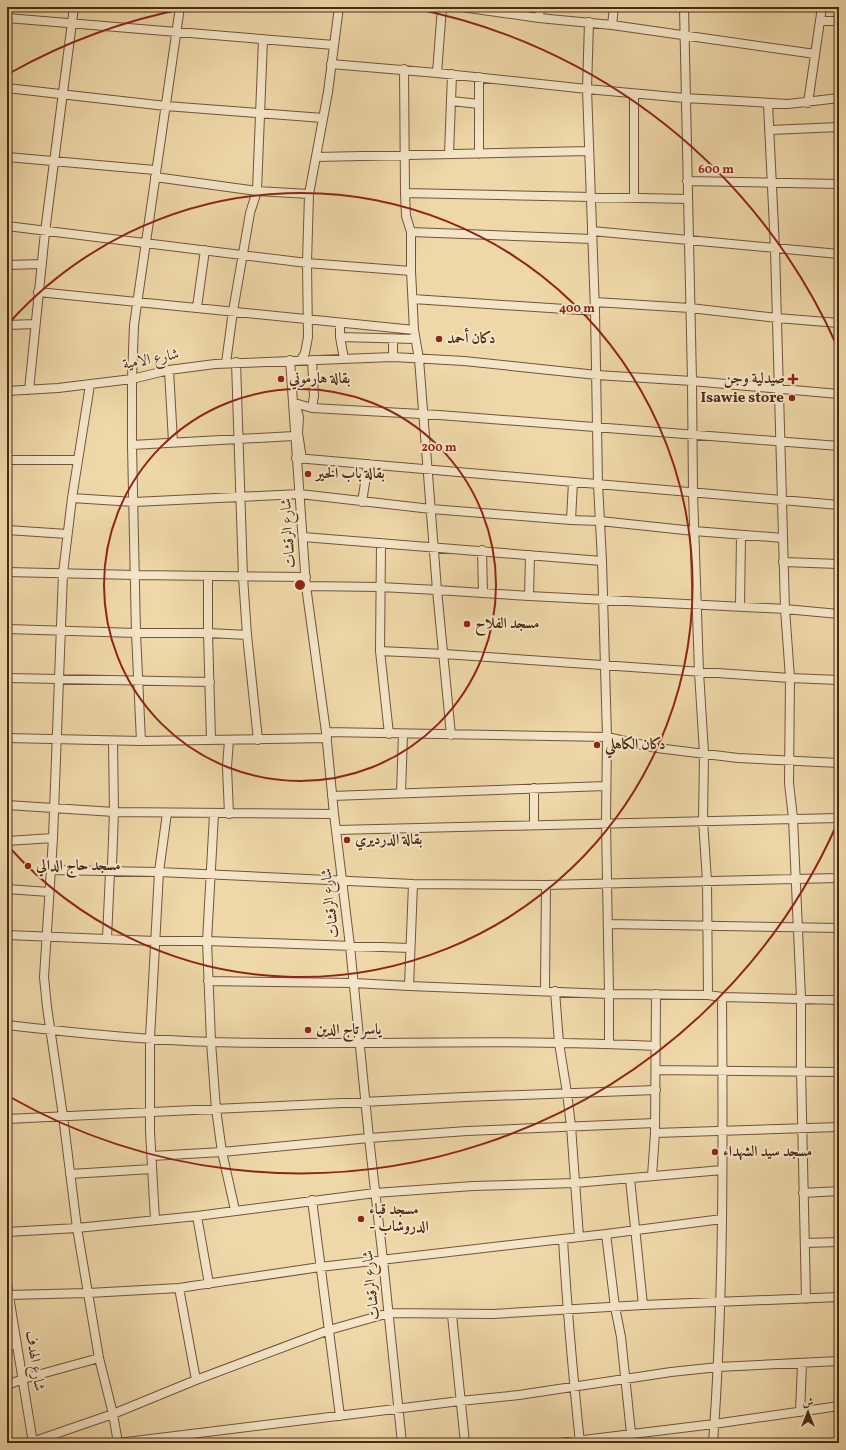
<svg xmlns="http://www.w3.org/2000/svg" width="846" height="1450" font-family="Vollkorn,Amiri,serif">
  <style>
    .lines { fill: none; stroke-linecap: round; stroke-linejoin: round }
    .minor-casing { stroke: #73543a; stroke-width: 10 }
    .minor { stroke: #f4e5c6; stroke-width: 8 }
    .ring { fill: none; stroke: #8f2418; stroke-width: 2 }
    .poi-dot { fill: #8f2418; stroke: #f4e5c6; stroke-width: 1.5 }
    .labels { text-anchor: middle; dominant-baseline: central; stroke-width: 4; stroke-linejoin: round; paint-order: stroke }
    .poi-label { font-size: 15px; font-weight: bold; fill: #4a2915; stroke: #f4e5c6; text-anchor: start }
    .street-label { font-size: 15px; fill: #4a2915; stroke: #f4e5c6 }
    .centre { fill: #8f2418; stroke: #f4e5c6; stroke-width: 2 }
    .ring-label { font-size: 12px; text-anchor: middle; font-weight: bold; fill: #8f2418; stroke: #f4e5c6; stroke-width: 4; stroke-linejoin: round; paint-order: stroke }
  </style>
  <rect width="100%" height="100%" fill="#eed7a8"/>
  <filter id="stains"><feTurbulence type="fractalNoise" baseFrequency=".005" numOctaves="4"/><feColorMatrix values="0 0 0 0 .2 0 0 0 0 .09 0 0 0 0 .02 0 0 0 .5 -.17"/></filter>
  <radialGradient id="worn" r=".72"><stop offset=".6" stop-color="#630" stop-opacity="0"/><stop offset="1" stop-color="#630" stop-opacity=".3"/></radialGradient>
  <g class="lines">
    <defs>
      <path id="minor" d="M462 7 539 18 612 25 815 54
        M684 7 692 381 693 493 699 672 704 753 703 821 707 881 708 995
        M7 18 334 45
        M539 18 540 7
        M820 21H839
        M589 22 587 89 595 311 598 484 602 561 607 737 606 823 609 994V1043
        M612 25 614 7
        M331 64 437 73 587 89 685 98 788 104 839 98
        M404 69 405 193 406 216 411 232V271L414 330 419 359 437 590 451 735
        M437 73 442 7
        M479 77V154
        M7 88 166 106 323 118
        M634 94V197
        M451 101 479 104
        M808 103 822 7
        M768 104 775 249 785 609 790 678 789 783 793 818 801 998V1070L806 1299
        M770 130 839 127
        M449 154 452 74
        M7 157 155 170
        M316 157 589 151
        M155 177 257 191 309 194
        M687 181 839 184
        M405 193 688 199
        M7 226 307 263 411 271
        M592 231 839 254
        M411 232 592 239
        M7 265 42 264
        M38 292 414 330
        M413 299 595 311
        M595 302 690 308 777 318 839 323
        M197 307 205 250
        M340 323V337L344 359
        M7 325 35 324
        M340 337 415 339
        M391 339 393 342V357
        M290 360 306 586 326 732 334 814 350 946 369 1138 383 1260 402 1443
        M301 360 305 353 308 337 307 263 309 194 328 92 339 7
        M236 362 243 577 247 635 258 740
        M226 363 233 311 250 213 257 191 263 39
        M169 370 173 442
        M90 385 72 498 63 573 53 838 44 977 47 1007 63 1116 77 1228 99 1358 113 1414 118 1443
        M29 390 45 232 74 7
        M7 391 58 388 132 379 169 370 215 364 393 357 464 361 597 375 692 381 839 394
        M312 408 439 415 839 446
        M132 445 294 436
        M296 458 839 505
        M302 459 298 433 299 417 297 410 298 404 312 408 314 396 312 360
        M7 460H78
        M72 498 134 502 300 494 431 509 571 520 600 521 694 531 783 538
        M362 502 368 464
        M571 520 573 482
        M7 530 67 534
        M303 537 602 561
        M381 543 380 651 389 734
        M482 550 483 593
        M783 562 839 564
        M7 572 136 575 306 577
        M208 576V633L211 740
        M306 586 380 587 437 590 529 596 785 609 839 614
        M529 596 530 555
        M740 606 741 535
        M7 629 136 633H208L247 635
        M380 651 444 654 790 678 839 680
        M7 678 210 682
        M326 732 607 737 657 748 738 758 839 763
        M7 738 141 741 327 738
        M229 740 227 767 229 814
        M141 741 136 633 132 445V379L134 325 180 7
        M534 788V825
        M401 793 403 734
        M332 796 606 786
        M7 805 114 812 334 814
        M214 814 207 941 211 1042 216 1109 222 1152 235 1210
        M336 830 839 818
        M7 841 53 838
        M51 870 159 872 413 884 546 885 839 878
        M7 889 49 892
        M608 924 839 928
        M7 935 155 941H207L410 948
        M107 938 110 872 112 865 114 812 113 741
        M208 981 354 983 409 986 609 994 708 995 722 997 839 1000
        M409 986 413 884
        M545 990 546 885
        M555 991 559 1043 567 1093 571 1126 579 1237
        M7 1025C75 1033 144 1040 212 1042 360 1046 508 1038 656 1046
        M656 1070 839 1072
        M7 1119 465 1097 656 1090
        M655 1133 839 1127
        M152 1156 222 1152 369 1138 467 1131 655 1123
        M70 1174 152 1169
        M652 1176 655 1133 656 994
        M630 1179 643 1305
        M803 1193 839 1191
        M312 1200 340 1416
        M197 1216 209 1284
        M155 1220 150 1131V1038L159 872 167 813
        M7 1232 77 1228 197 1216 375 1193 473 1186 575 1183 722 1170
        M606 1234 615 1307 621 1337 632 1443
        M563 1239C567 1308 573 1375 580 1443
        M805 1243 839 1242
        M7 1284 33 1443
        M179 1288 196 1380
        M7 1295 89 1293 179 1288 320 1267 606 1234 722 1219
        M452 1315 465 1443
        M7 1346 17 1344
        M7 1385 23 1379 99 1358
        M800 1412 802 1364
        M29 1443 113 1414 196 1380 329 1330 389 1313 493 1314 643 1305 839 1297
        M118 1443 460 1401 519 1395 671 1372 718 1367 839 1361
        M559 1443 714 1424 839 1406
        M713 1443C724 1295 723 1146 722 997"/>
    </defs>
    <use href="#minor" class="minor-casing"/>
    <use href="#minor" class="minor"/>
  </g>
  <g class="ring">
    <circle cx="300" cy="585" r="196"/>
    <path d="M9 323A392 392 0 1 1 9 847"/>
    <path d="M837 824A588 588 0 0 1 10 1097M10 73A588 588 0 0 1 188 8M412 8A588 588 0 0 1 837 346"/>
  </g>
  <g class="poi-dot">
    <circle cx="439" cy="339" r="4"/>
    <circle cx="281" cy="379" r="4"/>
    <path d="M791 373h4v4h4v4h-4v4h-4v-4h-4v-4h4z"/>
    <circle cx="792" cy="398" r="4"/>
    <circle cx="308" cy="474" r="4"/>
    <circle cx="467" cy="624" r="4"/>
    <circle cx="597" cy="745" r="4"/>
    <circle cx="347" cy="840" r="4"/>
    <circle cx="28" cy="866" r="4"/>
    <circle cx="308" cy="1030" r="4"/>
    <circle cx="715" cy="1152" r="4"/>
    <circle cx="361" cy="1219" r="4"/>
  </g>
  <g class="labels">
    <g class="poi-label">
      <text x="447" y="339">دكان أحمد</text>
      <text x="289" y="379">بقالة هارموني</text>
      <text x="785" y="379" text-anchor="end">صيدلية وجن</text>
      <text x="784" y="398" text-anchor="end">Isawie store</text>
      <text x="316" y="474">بقالة باب الخير</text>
      <text x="475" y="624">مسجد الفلاح</text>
      <text x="605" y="745">دكان الكاهلي</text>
      <text x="355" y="840">بقالة الدرديري</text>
      <text x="36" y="866">مسجد حاج الدالي</text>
      <text x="316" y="1030">ياسر تاج الدين</text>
      <text x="723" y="1152">مسجد سيد الشهداء</text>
      <text x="369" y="1210">مسجد قباء<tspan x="369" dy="17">- الدروشاب</tspan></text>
    </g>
    <g class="street-label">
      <text transform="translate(151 360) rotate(-11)">شارع الامية</text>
      <text transform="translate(289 533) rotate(-94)">شارع الرقشات</text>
      <text transform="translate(331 903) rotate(-97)">شارع الرقشات</text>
      <text transform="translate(372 1285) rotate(-96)">شارع الرقشات</text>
      <text transform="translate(34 1361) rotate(81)">شارع الهدف</text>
    </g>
  </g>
  <circle cx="300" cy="585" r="6" class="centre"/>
  <g class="ring-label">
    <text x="716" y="173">600 m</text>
    <text x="577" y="312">400 m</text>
    <text x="439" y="451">200 m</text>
  </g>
  <rect width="846" height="1450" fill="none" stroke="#eed7a8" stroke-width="24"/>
  <rect x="8" y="8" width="830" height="1434" fill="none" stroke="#4a2915" stroke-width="2"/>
  <rect x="12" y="12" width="822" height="1426" fill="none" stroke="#4a2915"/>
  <g transform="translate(808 1412)" stroke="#f4e5c6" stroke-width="3" paint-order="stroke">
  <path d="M0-3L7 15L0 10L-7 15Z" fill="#4a2915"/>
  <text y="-6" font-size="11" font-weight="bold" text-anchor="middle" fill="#4a2915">ش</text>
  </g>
  <rect width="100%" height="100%" filter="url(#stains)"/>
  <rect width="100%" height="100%" fill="url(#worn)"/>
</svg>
